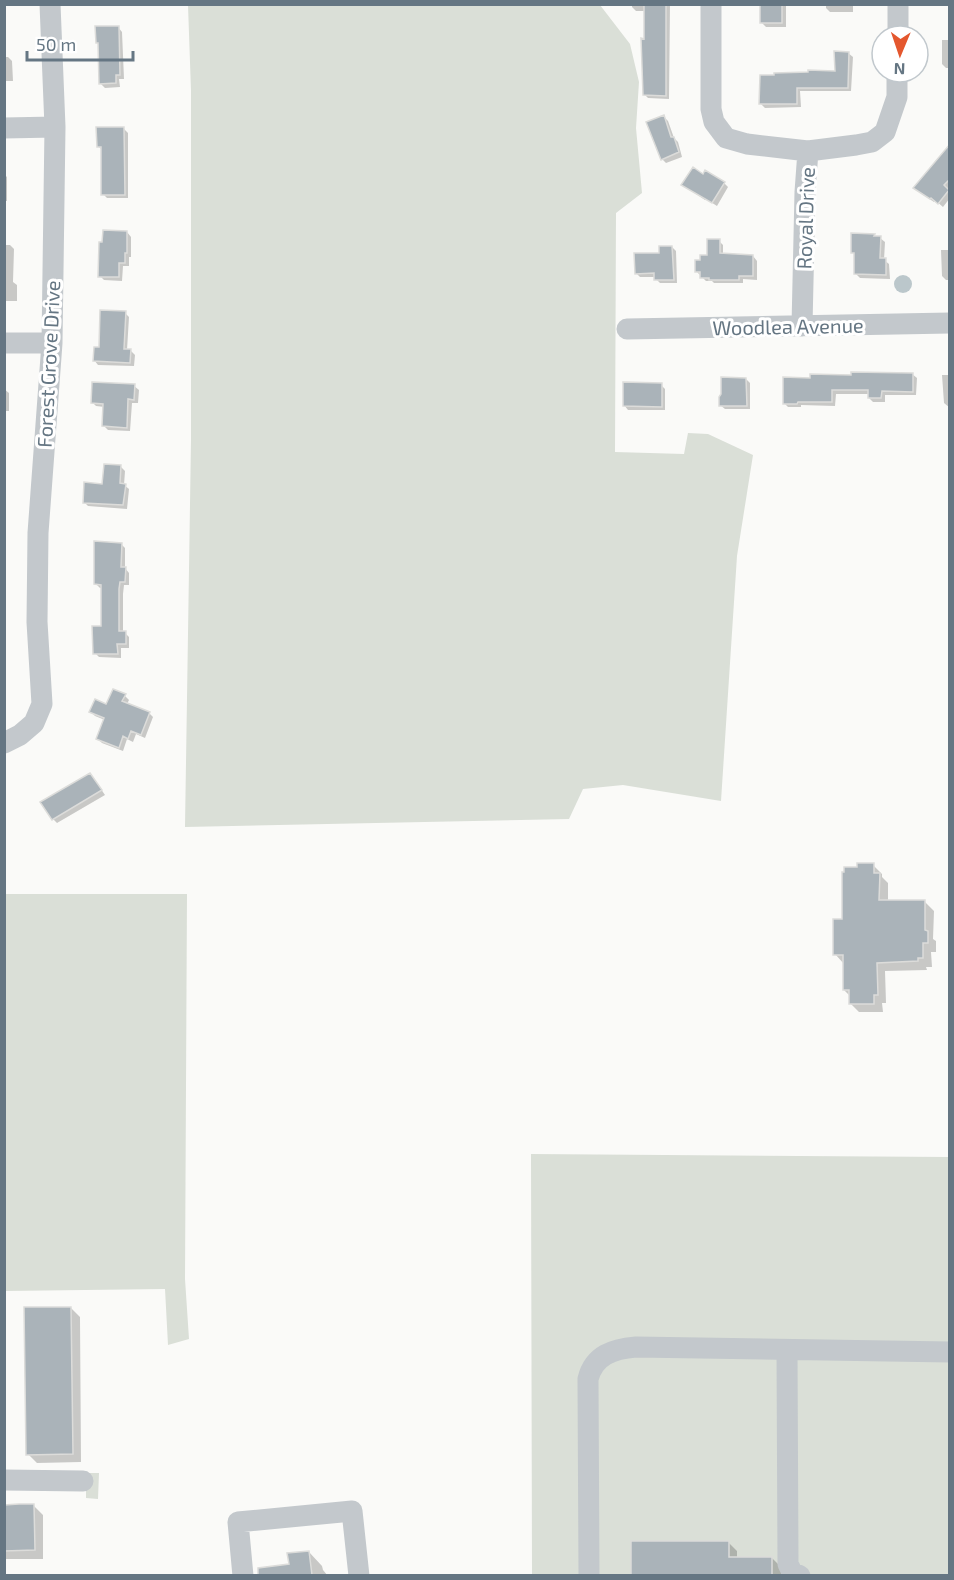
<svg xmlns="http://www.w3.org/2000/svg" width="954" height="1580" font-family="'Exo 2',sans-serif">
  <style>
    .green { fill: #dadfd7 }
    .water { fill: #bbc7cb }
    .shadow { fill: #0003 }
    .building { fill: #aab3b9; stroke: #dcdcda; stroke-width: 1.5 }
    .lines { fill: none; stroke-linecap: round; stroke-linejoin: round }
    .minor { stroke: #c3c8cc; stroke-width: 21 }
    .labels { text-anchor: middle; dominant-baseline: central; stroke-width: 6; stroke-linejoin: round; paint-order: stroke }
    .street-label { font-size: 20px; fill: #657683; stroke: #fff }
  </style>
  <rect width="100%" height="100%" fill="#fafaf8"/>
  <path class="green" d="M188 5H600L630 44 639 82 636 128 642 193 616 213 615 452 684 454 688 433 708 434 753 455 737 556 721 801 623 785 583 789 569 819 185 827 191 440V91Z
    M4 894H187L185 1279 189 1339 168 1345 165 1289 5 1291Z
    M531 1154 949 1157V1575H532Z
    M86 1473H99L98 1499 86 1498Z"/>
  <path class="water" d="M894 284a9 9 0 1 1 18 0a9 9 0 1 1-18 0Z"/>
  <path class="shadow" d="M632 4H670L669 99 648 98 644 94 646 11H636L632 7Z
    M761 4H786V27H766L762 23Z
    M826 4H853V12H830L826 8Z
    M118 27 122 32 124 79H119L120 87 105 88 100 83 99 44 97 43Z
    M942 40H950V68H946L942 64Z
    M848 53 853 57 851 91H800L801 107 765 108 761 104 810 74 836 72Z
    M4 57H8L12 61 13 81H4Z
    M664 117 668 121 674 138 678 142 682 157 666 163 662 159Z
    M124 129 128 133V198H107L103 194 102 150 98 146Z
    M950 149V187L947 190 950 192V198L943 207 935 200 934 202 919 192 915 188Z
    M4 174 7 177V201H4Z
    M724 183 728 187 717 206 706 199 705 200 683 185Z
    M127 232 131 237V257H129V266H123L122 281 104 280 100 276Z
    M874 235 876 238H880L885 242 884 260 889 264 890 279 860 278 856 274V256L852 252Z
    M719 241 723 245V255L753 256 757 261V280L743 279V283H714L712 281H706L697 272Z
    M4 245H10L14 249 13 282 17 285V301H4Z
    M672 247 676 251 677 283H660L656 279V277H640L636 273Z
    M941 250H950V280H946L942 276Z
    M125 313 129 317 127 350 131 351 135 355 134 366 98 365 94 360 100 349Z
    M912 374 917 378 916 395H885V402H873L869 398V394H836L835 406 801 405V407H788L784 403 811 380Z
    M942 375H950V408L944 403Z
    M746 379 750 383V409H725L720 405Z
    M661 385 665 389V410H628L624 405Z
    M134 386 139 390 138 403H132L130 431 108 430 104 426 105 407 96 406 92 402Z
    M4 389 9 393V411H4Z
    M121 467 125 471 124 485 129 489 127 509 88 506 84 502 104 485Z
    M121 544 125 548V568L129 573V585H124L123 594V633H125L129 637V648H121V658L99 657 95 653 102 627V588H100L96 584Z
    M125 696 129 700 127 704 149 713 153 717 145 738 136 734 133 742 127 739 123 751 102 743 98 739 105 720 95 716 91 712 107 706Z
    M94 779 105 795 57 823 53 819Z
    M873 865 882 874V877L888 883V902H925L934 911 933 939 936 941V952H931L932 967H926L927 970 885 971 886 1003H882L883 1012H859L850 1003V996L844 990V964L835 954 858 868Z
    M71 1308 80 1317 81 1462 37 1463 28 1454Z
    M4 1506H34L43 1515V1559H4Z
    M728 1542 737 1551V1558H772L781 1567V1576H633L632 1543Z
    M309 1552 322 1566 323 1570 328 1576H267V1568L290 1566Z"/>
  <path class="building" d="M644 4H666V96L643 95 641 38 644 39Z
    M760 4H782V23H760Z
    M95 26H119L120 75H116V83L99 84 98 43H96Z
    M834 51 849 52 848 88H797V104H759L760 75H774V73L808 72V70L835 71Z
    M664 115 671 137H674L679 152 661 160 646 122Z
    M96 127H124L125 195H101V147H97Z
    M950 144V179L944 185 949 190 938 204 931 198 930 199 913 188Z
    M693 167 703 174 705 170 725 182 712 203 681 185Z
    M103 230 127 231V253H125V263H119V277H98L99 242H102Z
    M851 233 875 234 874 236H881L880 258H886V275L854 274V253H851Z
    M707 239H720V253L753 255V276H739V280H709V278H700V272H695V260H700V255H707Z
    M659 246H672L674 280H654V273L635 274 634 253H659Z
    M100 310 126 311 124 349H131L130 363 93 361 94 347H99Z
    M851 372 913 373V392L882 391 881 398H868V390H832V402H798L797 404H783V377L810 378V374L851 375Z
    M721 377 746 378 747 406H719V397L721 394Z
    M92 382 135 384 134 400 128 399 127 428 102 426 103 404 91 403Z
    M623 382 662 383V407L623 406Z
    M104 464 121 465 120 483 126 484 123 505 83 503 84 482 102 484Z
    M94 541 122 543 121 567H126L125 582H120L119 589V631H126V644H117L118 654H93L92 626H101V585L94 584Z
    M113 689 126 694 122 701 150 712 141 735 131 731 128 739 123 736 119 748 96 739 104 718 89 712 95 699 106 704Z
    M90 773 102 790 52 820 40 802Z
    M857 863H874V873H880L879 900H925V930L928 931V943H923V958H918V961L877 963 878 995H874V1004H849V990H843V955H833V919H842V872H844V867H857Z
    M24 1307H71L73 1454 26 1455Z
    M19 1504H34L35 1550 4 1551V1505Z
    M631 1541H729V1557H772V1575H631Z
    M309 1551 312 1575H258V1568L289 1564 287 1553Z"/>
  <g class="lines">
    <path class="minor" d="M711 4V109L714 122 726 138 747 144 808 151 856 145 872 142 885 132 897 97V72
      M898 36V4
      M4 128 55 127
      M802 326 805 192 808 151
      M627 329 950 323
      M4 343H52
      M4 743 20 735 34 723 42 704 37 622 38 533 52 343 55 127 50 4
      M787 1350 788 1564 792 1572 800 1576
      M4 1480 83 1481
      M243 1576 238 1522 352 1511 359 1576
      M589 1576 588 1379C594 1355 613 1349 636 1347L950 1352"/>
  </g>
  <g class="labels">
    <g class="street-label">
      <text transform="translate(805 218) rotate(-88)">Royal Drive</text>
      <text transform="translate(788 326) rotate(-1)">Woodlea Avenue</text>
      <text transform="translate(48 364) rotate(-87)">Forest Grove Drive</text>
    </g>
  </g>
  <rect width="954" height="1580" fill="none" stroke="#657683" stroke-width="12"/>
  <g transform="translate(900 54) rotate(182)"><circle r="28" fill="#ffffff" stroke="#c1c8cd" stroke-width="1.5"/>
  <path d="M0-4.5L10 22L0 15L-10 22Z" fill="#e4572e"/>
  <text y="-9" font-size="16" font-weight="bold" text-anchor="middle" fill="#657683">N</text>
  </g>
  <path d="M27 51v9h106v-9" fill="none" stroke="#657683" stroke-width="3"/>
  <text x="36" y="51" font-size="18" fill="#657683" stroke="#ffffff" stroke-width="4.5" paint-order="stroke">50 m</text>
</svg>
